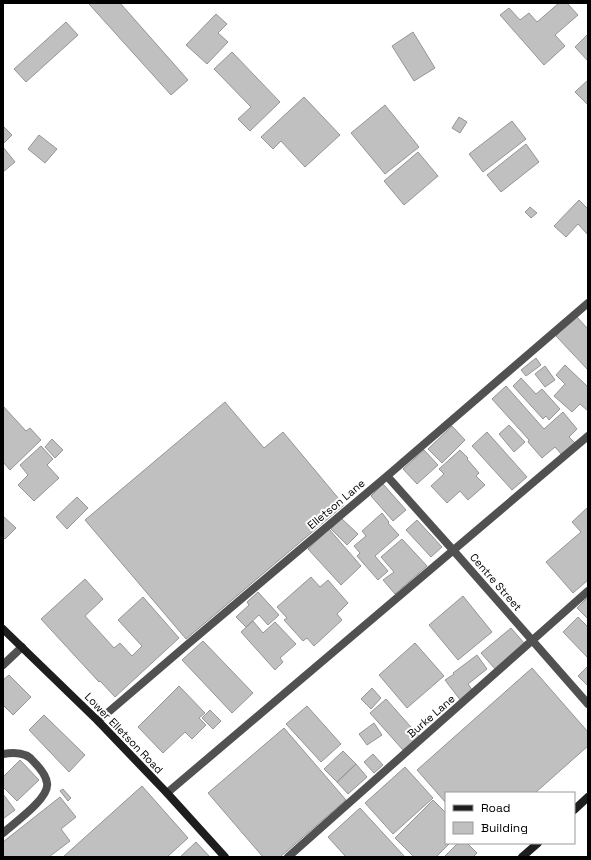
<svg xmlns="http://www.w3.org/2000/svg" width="591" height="860" font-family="'Space Grotesk',sans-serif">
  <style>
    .building { fill: #c0c0c0; stroke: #959595 }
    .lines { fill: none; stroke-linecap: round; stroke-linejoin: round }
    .lane { stroke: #515151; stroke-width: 8 }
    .street { stroke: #515151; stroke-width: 8 }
    .secondary { stroke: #1e1e1e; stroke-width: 8 }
    .labels { text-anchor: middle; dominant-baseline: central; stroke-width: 4; stroke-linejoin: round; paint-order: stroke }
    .street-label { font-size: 11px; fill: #000; stroke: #fff }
  </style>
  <rect width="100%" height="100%" fill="#fff"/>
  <path class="building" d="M90 3H120L188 80 171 95 89 4Z
    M559 3H567L578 15 555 35 565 46 544 65 500 15 509 8 520 20 529 13 537 22Z
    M216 14 227 24 218 33 228 42 207 64 186 45Z
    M66 22 78 35 26 82 14 69Z
    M413 32 435 68 414 81 392 46Z
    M588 34V61L575 47Z
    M232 52 280 102 250 131 238 119 251 107 214 69Z
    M588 80V105L575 92Z
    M304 97 340 135 305 167 281 141 273 149 261 137Z
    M385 105 419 147 385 174 351 133Z
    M459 117 467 122 460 133 452 128Z
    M512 121 526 139 483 172 469 154Z
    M3 126 12 135 3 144Z
    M39 135 57 149 45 163 28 149Z
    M526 144 539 162 501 192 487 175Z
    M3 147 15 162 3 172Z
    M418 152 438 176 404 205 384 181Z
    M579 200 588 209V235L578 224 566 237 554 226Z
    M530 207 537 213 531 218 525 212Z
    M576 316 588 329V370L556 336Z
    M536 358 541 365 526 376 521 370Z
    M565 365 588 387V411L580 404 572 412 554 396 565 384 556 375Z
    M545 366 555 380 545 387 535 374Z
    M521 378 536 394 542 389 560 409 549 420 546 416 543 419 513 386Z
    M506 386 544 429 563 412 577 429 569 437 575 443 562 455 555 447 542 458 528 442 529 440 492 399Z
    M225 402 264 448 283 432 344 505 186 639 85 520Z
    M3 406 26 431 30 428 41 440 10 470 3 462Z
    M509 425 525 442 514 452 499 434Z
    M452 426 465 440 442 463 428 449Z
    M487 432 527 477 512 490 472 446Z
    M52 439 63 450 55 458 45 447Z
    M41 446 53 459 47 465 59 478 34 501 18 485 28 475 20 465Z
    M424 450 438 465 417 484 403 469Z
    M460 450 468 458 467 459 479 473 476 476 485 485 468 500 460 491 447 503 431 486 444 474 439 469Z
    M383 484 406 510 393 521 371 496Z
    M77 497 88 508 67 529 56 517Z
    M588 507V580L573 593 546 562 581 532 572 522Z
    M382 513 389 522 388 523 399 535 375 556 388 571 378 580 357 556 360 553 354 546 366 536 362 531Z
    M3 516 16 528 5 539 3 537Z
    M341 518 358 534 347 545 331 529Z
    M417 520 442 547 431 557 406 530Z
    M329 529 361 566 341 585 308 549Z
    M402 539 427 566 395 594 383 580 394 572 381 557Z
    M311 577 320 587 328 580 348 603 337 614 342 620 314 646 307 638 303 641 284 620 287 618 277 607Z
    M85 579 103 599 85 616 114 648 120 643 132 656 142 646 118 620 143 597 179 638 115 697 100 681 99 682 41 619Z
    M258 592 279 615 268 625 259 615 246 627 236 617 249 605 247 602Z
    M463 596 492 632 458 660 429 625Z
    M588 597V619L577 608Z
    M578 617 588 627V658L563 632Z
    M253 621 263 633 275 622 296 644 280 658 283 662 275 670 241 632Z
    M511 628 525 644 496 670 481 653Z
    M203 641 253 693 232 713 182 660Z
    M415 643 444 676 407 708 379 675Z
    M477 655 487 669 468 684 473 691 461 701 445 680 454 674 453 673Z
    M587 667 588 668V686L578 676Z
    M532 668 588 732V746L535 793H446V803L417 770Z
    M9 675 31 697 13 715 3 705V680Z
    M179 686 205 713 199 718 206 725 192 739 185 732 163 753 138 727Z
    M372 688 381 698 371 709 361 699Z
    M386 699 419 736 403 750 370 713Z
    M307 706 341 744 321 762 286 724Z
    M210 710 221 721 213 729 202 718Z
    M44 715 85 755 69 772 29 730Z
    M374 723 382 735 367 745 359 734Z
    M284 728 346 800 280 857H263L208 793Z
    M343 751 356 764 337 782 324 769Z
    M373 754 383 765 374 773 364 762Z
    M20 760 39 780 17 801 3 787V777Z
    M356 764 367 777 348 794 337 782Z
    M405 767 433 798 393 834 365 803Z
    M142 786 188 838 167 857H63Z
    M63 789 71 798 68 801 60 791Z
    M3 794 15 810 3 819Z
    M60 797 76 817 61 829 70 841 49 857H3V842Z
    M433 800 446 813V843H450L436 857H414L395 838Z
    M360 808 405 857H346L328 837Z
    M196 842 210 857H180Z
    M458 843H467L477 853 473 857H444Z"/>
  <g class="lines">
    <path class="lane" d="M3 665 22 647
      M3 754C14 752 27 752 34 762 40 768 46 775 47 783 50 798 14 823 3 833"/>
    <path class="street" d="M387 476 453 550 588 704
      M98 721 188 644 387 476 588 303
      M167 793 588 436
      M288 857 588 591"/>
    <path class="secondary" d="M3 629 98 721 167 793 225 857
      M574 810 588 797
      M522 857 538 843"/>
  </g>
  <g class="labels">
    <g class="street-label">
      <text transform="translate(336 504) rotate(-40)">Elletson Lane</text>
      <text transform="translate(496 582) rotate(49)">Centre Street</text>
      <text transform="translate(431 716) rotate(-41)">Burke Lane</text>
      <text transform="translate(124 733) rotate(46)">Lower Elletson Road</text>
    </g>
  </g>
  <rect width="591" height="860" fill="none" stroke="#000000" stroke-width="8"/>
  <rect x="445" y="792" width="130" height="52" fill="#ffffff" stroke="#999999"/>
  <rect x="453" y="805" width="20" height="6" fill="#1e1e1e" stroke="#999999"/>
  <text x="481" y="812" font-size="12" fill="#000000">Road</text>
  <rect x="453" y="822" width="20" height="12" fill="#c0c0c0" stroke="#999999"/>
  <text x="481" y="832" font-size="12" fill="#000000">Building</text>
</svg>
